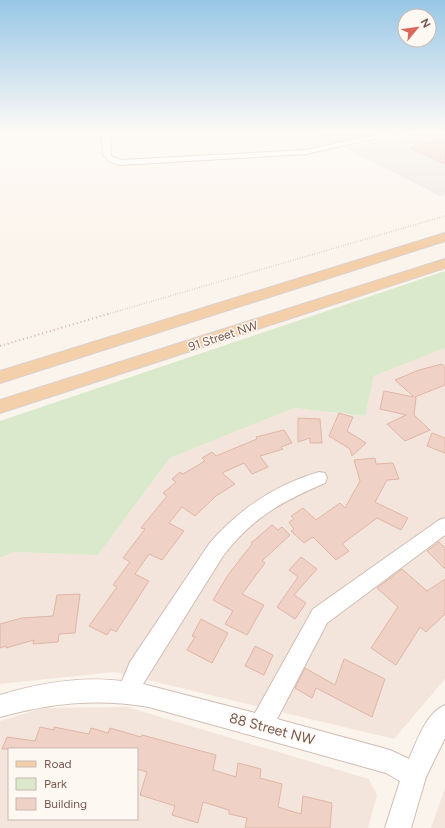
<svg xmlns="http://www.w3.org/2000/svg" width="445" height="828" font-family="Figtree,sans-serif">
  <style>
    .residential { fill: #f3e5db; fill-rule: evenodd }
    .industrial { fill: #eee7e4 }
    .green { fill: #dae9cb }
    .building { fill: #efd1c5; stroke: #e0b6a7 }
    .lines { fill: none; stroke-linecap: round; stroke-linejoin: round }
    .minor-casing { stroke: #d0bdb4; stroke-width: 2 }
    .major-casing { stroke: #d9d1ce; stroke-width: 2 }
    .path-far1 { stroke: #d4b4a8; stroke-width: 1.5; stroke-dasharray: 0.5 2; stroke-linecap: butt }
    .path { stroke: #d4b4a8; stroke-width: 2; stroke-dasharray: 1 3; stroke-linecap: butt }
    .minor { fill: #fff; fill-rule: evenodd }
    .major { fill: #f4d0aa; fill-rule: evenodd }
    .labels { text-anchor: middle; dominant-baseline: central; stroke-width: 3; stroke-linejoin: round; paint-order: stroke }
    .street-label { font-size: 12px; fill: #765950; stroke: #fef8f2 }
    .near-street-label { font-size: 14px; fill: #765950; stroke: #fef8f2 }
  </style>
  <rect width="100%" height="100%" fill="#fbf4ec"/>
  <path class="residential" d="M445 348V679L394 739 114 672 0 684V558L14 552 98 555 170 458 294 408 364 416 374 376Z
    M127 707 369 779 377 795 368 828H0V721L44 708ZM9 749H137V819H9Z
    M445 788V828H431Z"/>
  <path class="industrial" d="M314 133H379L334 143Z
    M418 133H445V194L440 196 347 149Z"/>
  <path class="green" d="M445 271V348L374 376 365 416 294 408 170 458 98 555 14 552 0 558V421Z"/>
  <path class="building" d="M445 139V164L410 148 423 144Z
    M442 364 445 368V385L415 397 416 398 414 415 430 430 405 441 387 424 406 415 380 409 384 391 414 397 395 380 419 370Z
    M339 413 353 417 347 431 366 443 352 456 350 449 329 436Z
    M298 418 320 419 322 443H310V438L298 442Z
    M284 430 292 443 281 447 283 449 260 456 268 467 252 474 244 463 222 473 235 484 216 496 195 516 182 507 169 523 184 531 162 560 149 554 135 574 149 581 116 632 111 629 107 635 89 626 117 587 113 585 130 562 123 558 145 529 141 528 167 496 163 493 176 482 172 479 180 472 183 474 205 461 202 458 212 452 216 456 257 439 256 437Z
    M432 433 445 438V453L427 446Z
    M375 458 376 464 393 463 399 479 387 480 375 502 408 518 401 530 377 518 342 544 349 551 336 560 313 537 304 543 291 531 294 529 289 522 294 519 291 516 303 508 316 520 340 503 345 508 360 481 354 460Z
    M272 525 278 530 282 527 290 535 262 561 265 563 242 594 264 605 247 635 225 624 233 611 213 600 228 575 252 544 251 543Z
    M439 542 445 548V569L427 551Z
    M301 557 317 569 294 595 306 603 295 619 277 607 298 577 289 570Z
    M402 569 427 591 445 579V614L426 632 420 627 396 665 371 648 398 607 377 588Z
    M80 594 75 633 59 634 58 642 33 644 34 640 6 648V646L0 648V624L22 618 53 616 57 595Z
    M201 619 228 633 212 663 187 650 195 637 192 636Z
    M255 646 273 655 264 675 245 666Z
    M344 659 385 679 372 717 316 688 312 698 295 688 305 668 335 685Z
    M40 727 54 730V727L89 734 91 728 108 733 110 728 141 737 142 735 216 755 213 770 236 777 238 763 261 769 260 778 282 784 278 807 301 814 303 796 332 803 330 828H245L247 818 229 814V810L203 802 198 823 172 815 175 806 140 795 147 772 137 769V749H2L7 737 35 741Z"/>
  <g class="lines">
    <defs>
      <path id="minor" d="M102 133H110L111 156 121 160 306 150 384 133H400L306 154 120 165C99 160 103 152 102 133Z
        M319 472 325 473 327 478 325 483C281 502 253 517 223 556L143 684 255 713 313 609 439 520 445 518V535L327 623 277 719 390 750 409 759C417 741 426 713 445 705V738L426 777 411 828H385L400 781 386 773 149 707C95 698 52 703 0 717V695C40 683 80 676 122 681L130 662 209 544C239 509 275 485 319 472Z"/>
      <path id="major" d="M445 233V241L0 383V371Z
        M445 259V268L0 413V400Z"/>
    </defs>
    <use href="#minor" class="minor-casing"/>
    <use href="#major" class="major-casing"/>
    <path class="path-far1" d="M108 314 445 216"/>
    <path class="path" d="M0 346 111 313"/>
    <use href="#minor" class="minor"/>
    <use href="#major" class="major"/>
  </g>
  <linearGradient id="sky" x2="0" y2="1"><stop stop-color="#98c7e6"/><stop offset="0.53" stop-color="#fdfaf6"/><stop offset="1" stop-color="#fdfaf6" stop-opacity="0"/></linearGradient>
  <rect width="445" height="249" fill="url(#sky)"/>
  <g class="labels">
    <g class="street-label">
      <text transform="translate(223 336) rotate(-18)">91 Street NW</text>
    </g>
    <g class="near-street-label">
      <text transform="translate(272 729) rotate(15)">88 Street NW</text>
    </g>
  </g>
  <rect x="8" y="748" width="130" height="72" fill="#fef8f2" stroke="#c8b8b1"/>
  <rect x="16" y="761" width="20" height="6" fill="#f4d0aa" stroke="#c8b8b1"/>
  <text x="44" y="768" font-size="12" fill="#765950">Road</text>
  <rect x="16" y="778" width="20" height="12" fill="#dae9cb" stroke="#c8b8b1"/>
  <text x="44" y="788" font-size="12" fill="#765950">Park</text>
  <rect x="16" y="798" width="20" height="12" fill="#efd1c5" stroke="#c8b8b1"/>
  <text x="44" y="808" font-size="12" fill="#765950">Building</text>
  <g transform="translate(417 28) rotate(61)"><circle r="19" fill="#fef8f2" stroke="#c8b8b1"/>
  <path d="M0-3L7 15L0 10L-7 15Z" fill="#db695b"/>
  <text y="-6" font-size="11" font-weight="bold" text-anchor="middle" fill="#765950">N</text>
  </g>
</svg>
